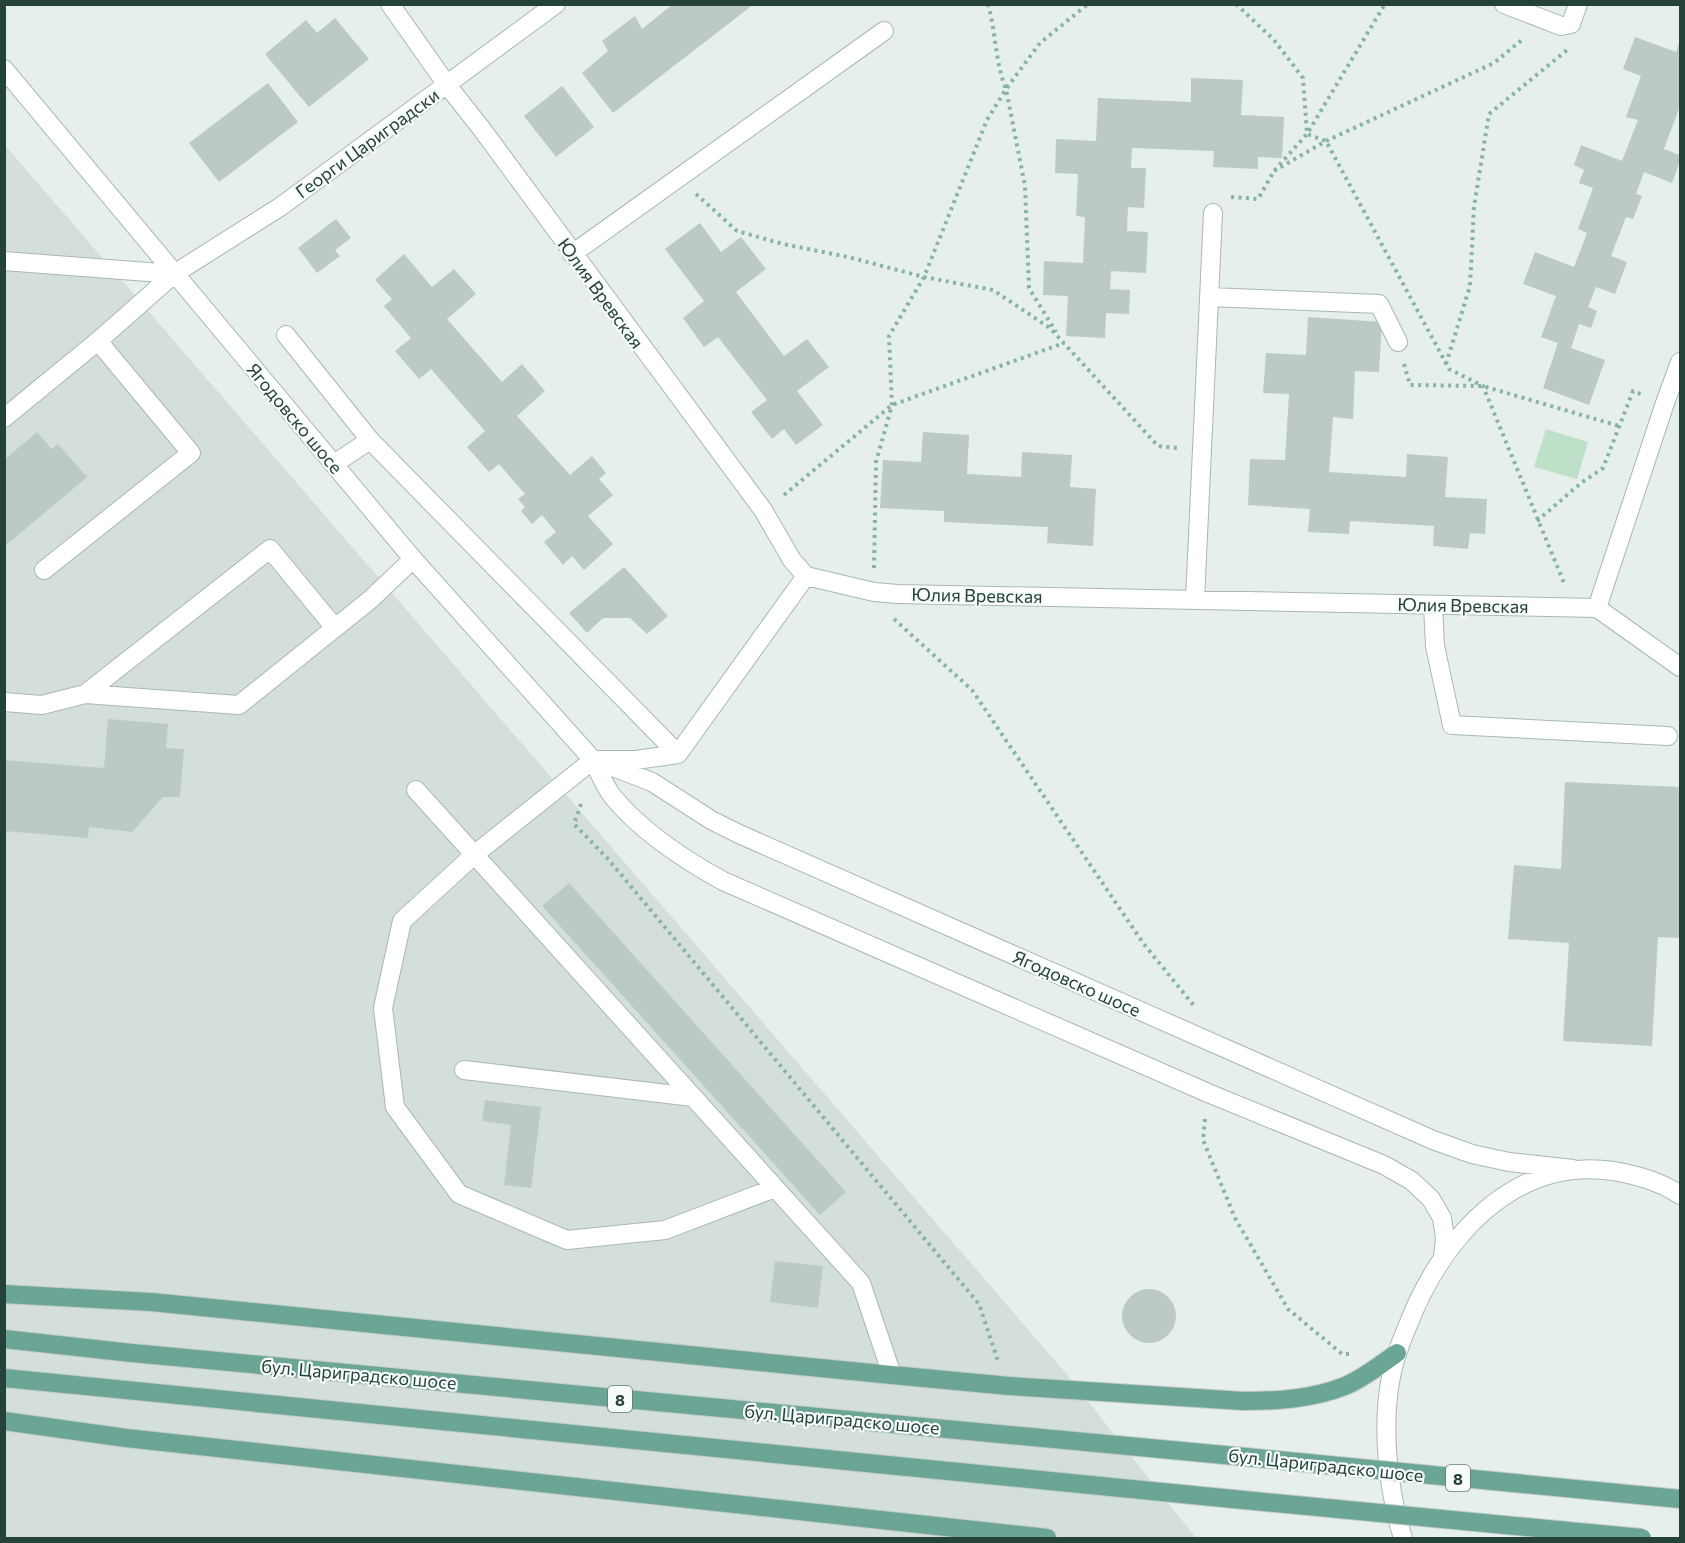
<svg xmlns="http://www.w3.org/2000/svg" width="1685" height="1543" font-family="Commissioner,sans-serif">
  <style>
    .built { fill: #d4dfda }
    .green { fill: #bfe0c8 }
    .building { fill: #bbcac4 }
    .lines { fill: none; stroke-linecap: round; stroke-linejoin: round }
    .minor-casing { stroke: #a8b8b2; stroke-width: 20 }
    .major-casing { stroke: #c2cac8; stroke-width: 20 }
    .path { stroke: #86b3a5; stroke-width: 4; stroke-dasharray: 3 4.5; stroke-linecap: butt }
    .minor { stroke: #fff; stroke-width: 18 }
    .major { stroke: #6aa596; stroke-width: 18 }
    .major-bridge-casing { stroke: #c2cac8; stroke-width: 20; stroke-linecap: butt }
    .major-bridge { stroke: #6aa596; stroke-width: 18 }
    .labels { text-anchor: middle; dominant-baseline: central; stroke-width: 4.5; stroke-linejoin: round; paint-order: stroke }
    .shield { fill: #f7fbf9; stroke: #637a73; stroke-width: 1.5 }
    .shield-label { font-size: 16px; font-weight: bold; fill: #24423a }
    .street-label { font-size: 18px; fill: #24423a; stroke: #f7fbf9 }
  </style>
  <rect width="100%" height="100%" fill="#e6efeb"/>
  <path class="built" d="M4 144 1064 1371 1196 1538H5Z"/>
  <path class="green" d="M1546 429 1588 442 1577 479 1534 467Z"/>
  <path class="building" d="M673 4H754L613 113 582 73 608 51 602 41 635 16 642 29Z
    M335 18 369 59 309 107 265 54 306 20 317 33Z
    M1635 37 1676 52 1680 40V106L1664 149 1680 155V161L1672 183 1644 172 1636 194 1642 196 1633 219 1626 217 1611 256 1627 262 1615 294 1596 287 1588 307 1597 311 1591 328 1579 324 1571 348 1605 360 1589 405 1543 388 1558 343 1541 337 1556 296 1523 284 1535 252 1574 267 1587 233 1578 229 1593 188 1579 183 1584 170 1574 165 1581 145 1622 161 1638 120 1626 117 1641 76 1623 69Z
    M1191 78 1243 80 1241 115 1284 117 1282 158 1258 157V169L1213 167 1214 151 1132 148 1131 168H1146L1144 208 1128 207 1127 231 1148 232 1146 273 1111 271 1110 289 1130 290 1129 314 1106 313 1105 338 1066 336 1068 296 1043 295 1044 261 1083 263 1085 217 1076 216 1078 174 1055 173 1056 139 1096 141 1098 98 1191 102Z
    M268 83 298 122 219 182 189 143Z
    M562 86 594 127 556 157 524 116Z
    M336 219 351 238 335 250 340 256 317 273 298 248Z
    M700 223 721 252 741 237 766 269 736 292 784 356 807 339 829 367 797 391 823 425 796 445 784 429 772 439 751 412 767 400 718 337 704 347 683 318 704 301 665 249Z
    M404 254 432 287 454 269 476 294 447 319 502 382 522 364 545 391 517 416 570 475 592 456 606 473 599 479 613 495 588 516 613 544 584 570 572 556 563 565 544 542 556 532 542 515 532 524 521 511 525 507 518 499 525 494 499 464 489 472 467 447 485 431 431 369 419 379 395 351 411 338 384 306 392 299 375 280Z
    M1308 317 1382 322 1379 372 1355 371 1353 419 1333 417 1329 472 1406 477 1407 454 1448 457 1445 497 1487 499 1485 534 1470 533 1468 549 1433 546 1434 526 1350 521 1349 534 1308 532 1310 509 1248 505 1250 459 1285 460 1289 394 1263 393 1266 353 1306 355Z
    M37 432 52 449 58 444 87 477 4 547V460Z
    M923 432 969 435 967 474 1021 477 1022 452 1072 455 1070 487 1096 489 1093 546 1047 543 1048 527 944 522V511L880 508 883 460 921 462Z
    M624 567 668 616 647 634 630 618H603L587 633 569 613Z
    M108 719 168 724 166 748 184 749 180 797H163L132 832 89 827 88 838 4 831V760L104 768Z
    M1565 782 1680 787V938L1658 937 1652 1046 1563 1041 1569 943 1508 939 1514 865 1561 869Z
    M569 883 846 1192 820 1215 542 906Z
    M485 1100 541 1107 531 1188 504 1185 511 1125 482 1121Z
    M775 1261 823 1266 818 1308 770 1302Z
    M1122 1316a27 27 0 1 1 54 0a27 27 0 1 1-54 0Z"/>
  <g class="lines">
    <defs>
      <path id="minor" d="M390 4 447 85 481 128 763 510 792 560 806 576 874 592 898 594 1597 608 1665 403 1680 362
        M1504 4 1561 26 1571 24 1578 4
        M4 69 413 559 593 760C599 771 604 786 613 797 642 832 683 859 723 881L1208 1093 1384 1165 1412 1181 1431 1199 1442 1218 1445 1238 1443 1257
        M572 254 884 31
        M4 261 174 274
        M1209 297 1379 304 1398 342
        M286 335 370 440 678 754
        M4 418 98 341 174 274 280 207 556 4
        M334 464 370 440
        M44 570 191 453 98 341
        M1195 600 1213 213
        M1433 605 1435 646 1452 725 1668 736
        M1597 608 1680 667
        M85 694 270 549 335 628
        M4 702 42 705 85 694 239 705 371 599 413 559
        M605 764 652 782 711 820 739 834 1433 1140 1472 1154 1509 1162 1573 1169
        M416 790 861 1283 892 1375
        M464 1070 693 1097
        M775 1188 665 1230 567 1240 459 1194 395 1107 383 1008 402 921 475 854 593 760H636L678 754 806 576
        M1403 1538C1388 1490 1381 1427 1391 1377 1394 1358 1401 1342 1408 1325 1441 1240 1512 1156 1613 1171 1637 1175 1660 1181 1680 1195"/>
      <path id="major" d="M4 1294 151 1302 892 1375 1009 1386 1243 1401C1277 1401 1312 1399 1345 1386 1364 1378 1380 1365 1397 1353
        M4 1339 132 1353 1235 1456
        M4 1378 1233 1499
        M4 1421 126 1438 1047 1538"/>
    </defs>
    <use href="#minor" class="minor-casing"/>
    <use href="#major" class="major-casing"/>
    <path class="path" d="M988 4C996 32 995 62 1006 89L1025 186 1029 288 1056 332
      M1236 4 1274 40 1303 78 1307 134 1326 141 1449 369 1483 386 1564 583
      M1274 171 1326 141 1494 63 1523 39
      M696 194 737 231 783 244 848 257 924 277 993 290 1050 328 1158 446 1177 448
      M1231 197 1258 199 1274 171 1307 134 1385 4
      M1404 364 1410 385 1483 386 1619 426
      M1446 364 1470 286 1474 207 1489 114 1567 50
      M784 495 892 405 1064 343
      M1537 521 1581 483 1603 468 1633 391 1641 394
      M874 568 876 462 892 405 889 336 924 277 987 120 1006 89 1040 43 1088 4
      M894 619 972 690 1143 943 1195 1007
      M581 804 574 824 608 859 979 1304 998 1361
      M1205 1119 1203 1140 1235 1218 1288 1309 1342 1354H1351"/>
    <use href="#minor" class="minor"/>
    <use href="#major" class="major"/>
    <defs>
      <path id="major-bridge" d="M1235 1456 1680 1499
        M1233 1499 1642 1538"/>
    </defs>
    <use href="#major-bridge" class="major-bridge-casing"/>
    <use href="#major-bridge" class="major-bridge"/>
  </g>
  <g class="labels">
    <g class="shield">
      <rect x="608" y="1386" width="24" height="26" rx="4.5"/>
      <rect x="1446" y="1465" width="24" height="26" rx="4.5"/>
    </g>
    <g class="shield-label">
      <text x="620" y="1399">8</text>
      <text x="1458" y="1478">8</text>
    </g>
    <g class="street-label">
      <text transform="translate(367 143) rotate(-36)">Георги Цариградски</text>
      <text transform="translate(601 293) rotate(54)">Юлия Вревская</text>
      <text transform="translate(295 418) rotate(50)">Ягодовско шосе</text>
      <text transform="translate(977 595) rotate(1)">Юлия Вревская</text>
      <text transform="translate(1463 605) rotate(1)">Юлия Вревская</text>
      <text transform="translate(1077 983) rotate(24)">Ягодовско шосе</text>
      <text transform="translate(359 1374) rotate(5)">бул. Цариградско шосе</text>
      <text transform="translate(842 1419) rotate(5)">бул. Цариградско шосе</text>
      <text transform="translate(1326 1465) rotate(6)">бул. Цариградско шосе</text>
    </g>
  </g>
  <rect width="1685" height="1543" fill="none" stroke="#24423a" stroke-width="12"/>
</svg>
